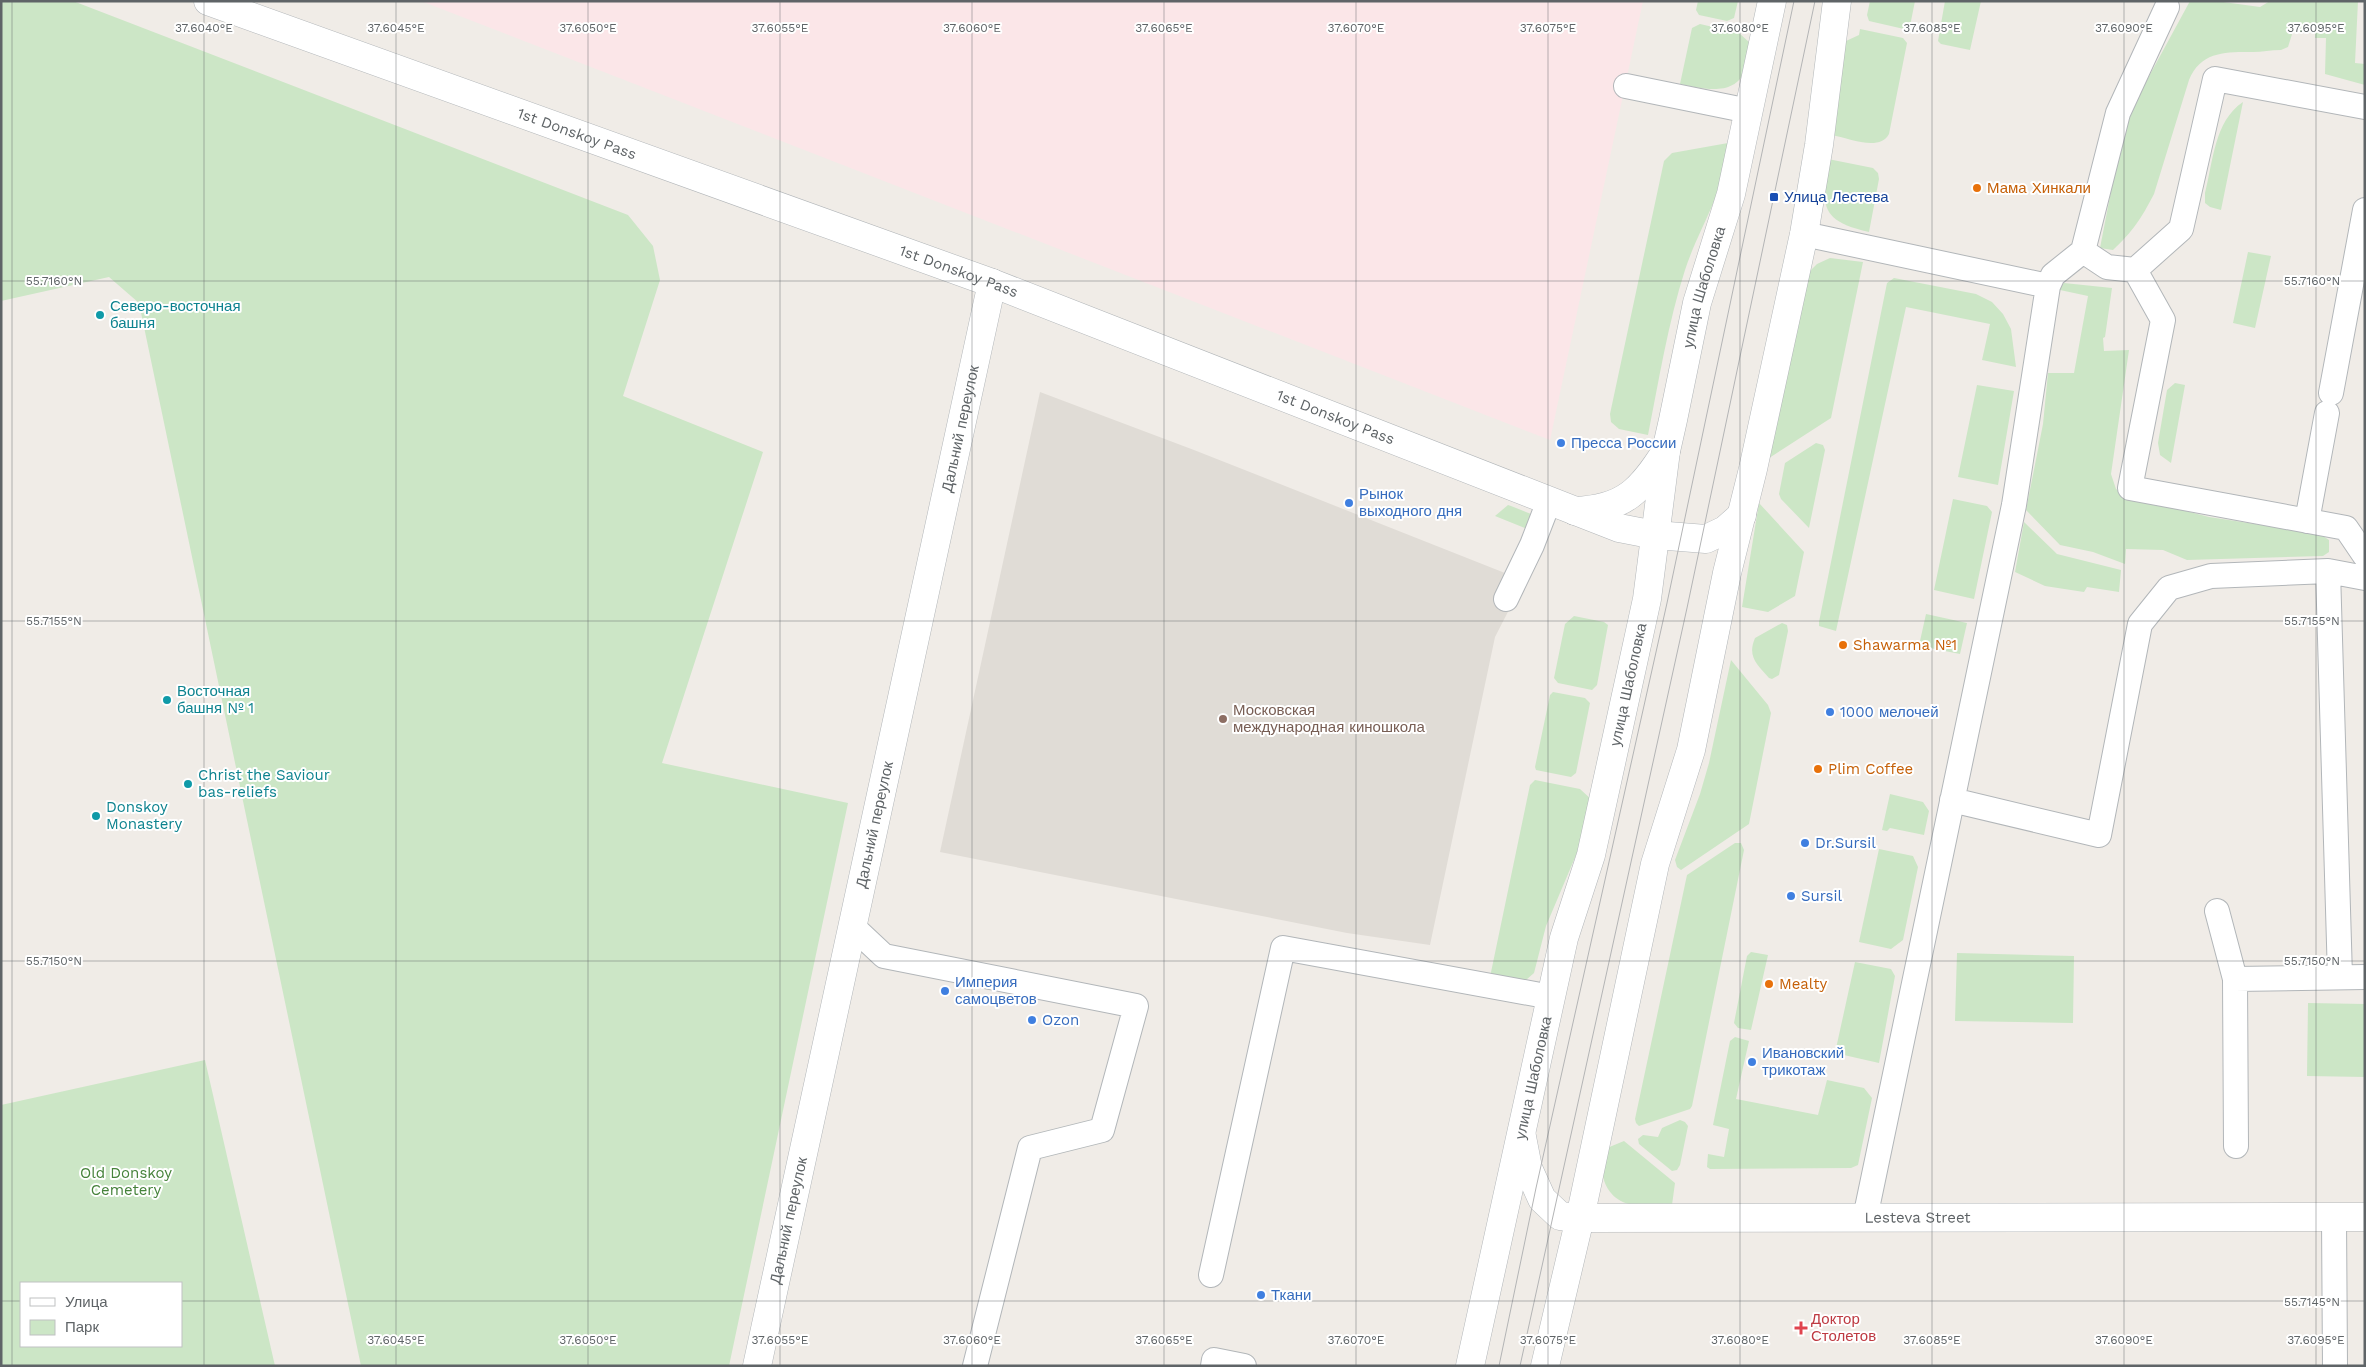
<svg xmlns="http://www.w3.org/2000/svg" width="2366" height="1367" font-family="'Work Sans',sans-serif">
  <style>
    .education { fill: #e0dcd6 }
    .medical { fill: #fbe6e8 }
    .green { fill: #cce6c6; fill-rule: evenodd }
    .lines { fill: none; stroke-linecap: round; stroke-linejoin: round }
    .service-casing { stroke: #b2b6b9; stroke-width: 26 }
    .minor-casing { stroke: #b2b6b9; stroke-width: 29 }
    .tertiary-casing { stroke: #b2b6b9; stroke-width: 29 }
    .secondary-casing { stroke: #b2b6b9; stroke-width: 29 }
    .service { stroke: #fff; stroke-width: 24 }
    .minor { stroke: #fff; stroke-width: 28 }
    .tertiary { stroke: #fff; stroke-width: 28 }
    .secondary { stroke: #fff; stroke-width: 28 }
    .tram { stroke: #b3b4b5; stroke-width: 1 }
    .ticks { fill: none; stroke: #5f6467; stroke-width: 1; stroke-opacity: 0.45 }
    .food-dot { fill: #e8710a; stroke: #fff; stroke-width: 2 }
    .transit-dot { fill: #1a4fb4; stroke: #fff; stroke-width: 2 }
    .culture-dot { fill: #0f9aa8; stroke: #fff; stroke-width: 2 }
    .shop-dot { fill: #3f7fe0; stroke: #fff; stroke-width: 2 }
    .education-dot { fill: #8d6e63; stroke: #fff; stroke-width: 2 }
    .health-dot { fill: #e0444e; stroke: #fff; stroke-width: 2 }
    .labels { text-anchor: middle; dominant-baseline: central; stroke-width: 4; stroke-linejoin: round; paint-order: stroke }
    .street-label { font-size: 15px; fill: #5f6467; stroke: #fff }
    .food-label { font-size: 15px; fill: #c56008; stroke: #fff; text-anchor: start }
    .transit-label { font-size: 15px; fill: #164399; stroke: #fff; text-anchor: start }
    .culture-label { font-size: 15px; fill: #0d838f; stroke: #fff; text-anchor: start }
    .shop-label { font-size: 15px; fill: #366cbe; stroke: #fff; text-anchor: start }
    .education-label { font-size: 15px; fill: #785e54; stroke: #fff; text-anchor: start }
    .park-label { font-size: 15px; fill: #45823a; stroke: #fff }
    .health-label { font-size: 15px; fill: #be3a42; stroke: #fff; text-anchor: start }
    .ticks-label { font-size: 12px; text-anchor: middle; fill: #5f6467; stroke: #fff; stroke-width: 4; stroke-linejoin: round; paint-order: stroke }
  </style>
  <rect width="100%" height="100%" fill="#f0ece7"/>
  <path class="education" d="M1040 392 1194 450 1510 575 1513 602 1495 637 1430 945 1347 933 940 852Z"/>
  <path class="medical" d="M421 1H1643L1550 440Z"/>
  <path class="green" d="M1 1H73L628 215 653 246 660 280 623 396 763 452 662 763 848 803 729 1366H361L139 303 109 277 1 301Z
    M1698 1H1738L1734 18 1727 21 1699 15 1696 10Z
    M1870 1H1915L1910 26 1904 29 1869 21 1867 15Z
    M1945 1H1981L1970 50 1941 44 1938 41Z
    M2190 1H2216L2260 7 2270 1H2358L2355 63 2365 64V85L2325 74 2326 38H2315V33L2293 31 2288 47 2281 50C2271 50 2262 52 2253 52 2226 52 2201 51 2189 80L2154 194C2141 219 2133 231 2113 250L2100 248 2119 150 2129 113Z
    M1700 24 1739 33 1750 43C1748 52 1747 62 1745 70 1735 98 1700 88 1680 84L1692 28Z
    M1860 29 1903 38 1907 43 1889 134C1880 152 1848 138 1832 135L1846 41 1859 35Z
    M2243 102 2221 210 2210 207 2205 203V193C2213 163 2214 121 2243 102Z
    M1728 143C1727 189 1699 227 1685 270 1668 323 1659 380 1648 435L1619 429 1611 422 1610 414 1664 161 1672 153Z
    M1828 159 1873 168 1878 173 1879 179 1869 232C1818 221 1822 204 1828 159Z
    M2248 252 2271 256 2255 328 2233 323Z
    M1830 258 1863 262 1831 418 1766 460 1809 272 1817 264Z
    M1894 278 1976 294 1992 302 2003 314 2011 329 2016 367 1982 360 1990 324 1906 307 1836 631 1819 626V622L1887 283Z
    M2064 283 2112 288 2105 337 2103 338 2104 351 2129 350 2111 474 2116 489 2125 495 2209 517 2320 534 2329 540V552L2323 556 2187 560 2163 550 2126 549 2125 564 2093 552 2060 545 2026 510 2043 424 2048 373H2074L2088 296 2060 290 2061 284Z
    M2175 383 2185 385 2171 463 2160 455 2158 443 2167 390Z
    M1977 385 2014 391 1998 485 1958 477Z
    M1816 443 1823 445 1825 450 1809 528 1781 499 1779 494 1785 463Z
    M1953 499 1987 506 1992 512 1974 599 1934 590Z
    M1759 503 1804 552 1795 596 1768 612 1742 607Z
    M1508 505 1511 506 1554 523 1550 528 1535 532 1495 516Z
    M2024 522 2057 554 2121 570 2119 592 2087 587 2084 592 2045 586 2015 572Z
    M1926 614 1967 623 1960 654 1930 648 1920 641Z
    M1574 616 1604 622 1608 625 1597 685 1592 690 1558 683 1554 678 1565 624Z
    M1782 623 1787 625 1788 631 1779 675 1772 679 1769 678C1757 664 1747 657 1755 638Z
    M1731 660 1768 705 1771 713 1749 824 1681 870 1677 867 1675 860 1700 794 1709 763Z
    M1553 692 1585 698 1590 703 1576 773 1571 777 1536 770 1535 767 1550 695Z
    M1535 780 1580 789 1592 800 1579 848 1546 926 1534 973 1526 980 1520 982 1490 977 1530 785Z
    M1890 794 1923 802 1929 811 1924 835 1890 828 1887 831 1882 830Z
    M1735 843H1741L1744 850 1692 1106 1690 1109 1639 1126 1636 1123 1635 1119 1687 875Z
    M1879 849 1913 856 1918 867 1903 940 1891 949 1859 942Z
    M1751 952 1768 955 1751 1030 1738 1028 1734 1023 1747 956Z
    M1957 953 2074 956 2073 1023 1955 1021Z
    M1855 962 1891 969 1895 976 1879 1063 1835 1053Z
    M2308 1003 2365 1004V1077L2307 1076Z
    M1735 1037 1749 1041 1736 1099 1818 1115 1827 1080 1864 1088 1872 1098 1858 1165 1851 1168 1710 1169 1707 1167 1708 1154 1724 1157 1729 1129 1713 1125 1730 1041Z
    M205 1060 275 1366H1V1105ZM21 1283H181V1346H21Z
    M1680 1120 1685 1122 1688 1126 1680 1165 1677 1170 1672 1171 1639 1144 1638 1139 1643 1135 1658 1137 1662 1128Z
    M1624 1141 1675 1183 1672 1205C1650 1206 1622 1211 1608 1189 1605 1184 1602 1177 1603 1170 1603 1163 1606 1155 1607 1148Z"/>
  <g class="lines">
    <defs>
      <path id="service" d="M1626 86 1749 111
        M1804 234 2048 286 2014 505 1865 1218
        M2083 251 2107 267 2135 270 2181 229 2215 79 2365 107
        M2135 270 2163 320 2130 488 2346 528 2365 556
        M2048 286 2053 275 2083 251 2118 113 2167 7
        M2331 393 2365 210
        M2307 521 2327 413
        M2328 571 2340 977
        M1506 599 1532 545 1549 501
        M1952 800 2099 835 2140 624 2169 588 2211 576 2328 571 2365 578
        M2217 911 2235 979 2365 977
        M852 926 884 956 1136 1006 1102 1130 1030 1148 975 1366
        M2235 979 2236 1146
        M2334 1218 2335 1366
        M1211 1275 1283 948 1551 997
        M1213 1366 1214 1360 1244 1366"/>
      <g id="minor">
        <path id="s1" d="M208 1 992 283 1619 528 1655 535 1706 539 1725 530 1742 515"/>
        <path d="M1575 511C1625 509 1641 490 1666 451"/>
        <path id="s2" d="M757 1366 992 283"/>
      </g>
      <g id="tertiary">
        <path id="s3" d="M1522 1137 1528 1168 1542 1199 1560 1216 1580 1218 2365 1217"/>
      </g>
      <g id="secondary">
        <path id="s4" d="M1470 1366 1564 938 1591 855 1647 599 1666 451 1673 420 1697 303 1731 194 1772 1"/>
        <path d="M1545 1366 1580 1218 1655 864 1691 750 1727 573 1753 469 1804 234 1819 145 1837 1"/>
      </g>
    </defs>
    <use href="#service" class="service-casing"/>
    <use href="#minor" class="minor-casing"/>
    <use href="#tertiary" class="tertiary-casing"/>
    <use href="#secondary" class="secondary-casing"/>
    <use href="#service" class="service"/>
    <use href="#minor" class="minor"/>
    <use href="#tertiary" class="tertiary"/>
    <use href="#secondary" class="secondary"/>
    <path class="tram" d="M1499 1366 1536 1188 1667 603 1794 1
      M1520 1366 1687 608 1815 1"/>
  </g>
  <path class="ticks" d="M12 1V1366M204 1V1366M396 1V1366M588 1V1366M780 1V1366M972 1V1366M1164 1V1366M1356 1V1366M1548 1V1366M1740 1V1366M1932 1V1366M2124 1V1366M2316 1V1366M1 281H2365M1 621H2365M1 961H2365M1 1301H21M181 1301H2365"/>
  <g class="food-dot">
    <circle cx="1977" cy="188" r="5"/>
    <circle cx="1843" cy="645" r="5"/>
    <circle cx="1818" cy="769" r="5"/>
    <circle cx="1769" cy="984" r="5"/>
  </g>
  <rect class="transit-dot" x="1769" y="192" width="10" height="10" rx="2.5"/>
  <g class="culture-dot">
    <circle cx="100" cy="315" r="5"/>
    <circle cx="167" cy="700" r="5"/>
    <circle cx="188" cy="784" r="5"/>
    <circle cx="96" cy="816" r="5"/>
  </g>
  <g class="shop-dot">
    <circle cx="1561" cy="443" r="5"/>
    <circle cx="1349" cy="503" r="5"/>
    <circle cx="1830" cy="712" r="5"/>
    <circle cx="1805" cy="843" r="5"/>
    <circle cx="1791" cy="896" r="5"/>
    <circle cx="945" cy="991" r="5"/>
    <circle cx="1032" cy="1020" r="5"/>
    <circle cx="1752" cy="1062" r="5"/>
    <circle cx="1261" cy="1295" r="5"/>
  </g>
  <circle class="education-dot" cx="1223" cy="719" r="5"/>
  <path class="health-dot" d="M1798.5 1320.5h5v5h5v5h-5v5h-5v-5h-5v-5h5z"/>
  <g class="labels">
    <g class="street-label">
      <text stroke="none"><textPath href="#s1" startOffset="392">1st Donskoy Pass</textPath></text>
      <text stroke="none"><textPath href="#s1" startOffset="798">1st Donskoy Pass</textPath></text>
      <text stroke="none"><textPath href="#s4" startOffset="1105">улица Шаболовка</textPath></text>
      <text stroke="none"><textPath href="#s1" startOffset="1202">1st Donskoy Pass</textPath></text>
      <text stroke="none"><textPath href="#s2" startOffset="959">Дальний переулок</textPath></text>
      <text stroke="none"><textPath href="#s4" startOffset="700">улица Шаболовка</textPath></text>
      <text stroke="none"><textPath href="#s2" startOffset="554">Дальний переулок</textPath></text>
      <text stroke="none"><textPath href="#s4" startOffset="295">улица Шаболовка</textPath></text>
      <text stroke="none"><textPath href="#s3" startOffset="448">Lesteva Street</textPath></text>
      <text stroke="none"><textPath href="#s2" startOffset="149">Дальний переулок</textPath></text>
    </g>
    <g class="food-label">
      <text x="1987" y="188">Мама Хинкали</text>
      <text x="1853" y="645">Shawarma №1</text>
      <text x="1828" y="769">Plim Coffee</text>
      <text x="1779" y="984">Mealty</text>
    </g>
    <g class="transit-label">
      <text x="1784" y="197">Улица Лестева</text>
    </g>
    <g class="culture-label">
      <text x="110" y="306">Северо-восточная<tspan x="110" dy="17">башня</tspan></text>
      <text x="177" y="691">Восточная<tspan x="177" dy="17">башня № 1</tspan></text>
      <text x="198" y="775">Christ the Saviour<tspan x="198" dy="17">bas-reliefs</tspan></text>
      <text x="106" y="807">Donskoy<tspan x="106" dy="17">Monastery</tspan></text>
    </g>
    <g class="shop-label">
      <text x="1571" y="443">Пресса России</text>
      <text x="1359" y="494">Рынок<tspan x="1359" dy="17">выходного дня</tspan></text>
      <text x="1840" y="712">1000 мелочей</text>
      <text x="1815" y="843">Dr.Sursil</text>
      <text x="1801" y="896">Sursil</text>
      <text x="955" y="982">Империя<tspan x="955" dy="17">самоцветов</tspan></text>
      <text x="1042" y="1020">Ozon</text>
      <text x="1762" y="1053">Ивановский<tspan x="1762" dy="17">трикотаж</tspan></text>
      <text x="1271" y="1295">Ткани</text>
    </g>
    <g class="education-label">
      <text x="1233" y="710">Московская<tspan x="1233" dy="17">международная киношкола</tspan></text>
    </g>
    <g class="park-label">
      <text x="126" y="1173">Old Donskoy<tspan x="126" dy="17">Cemetery</tspan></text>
    </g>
    <g class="health-label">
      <text x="1811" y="1319">Доктор<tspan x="1811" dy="17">Столетов</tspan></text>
    </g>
  </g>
  <g class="ticks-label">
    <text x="204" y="32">37.6040°E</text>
    <text x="396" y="32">37.6045°E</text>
    <text x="588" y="32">37.6050°E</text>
    <text x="780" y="32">37.6055°E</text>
    <text x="972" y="32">37.6060°E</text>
    <text x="1164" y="32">37.6065°E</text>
    <text x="1356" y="32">37.6070°E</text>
    <text x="1548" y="32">37.6075°E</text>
    <text x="1740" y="32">37.6080°E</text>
    <text x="1932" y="32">37.6085°E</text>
    <text x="2124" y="32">37.6090°E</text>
    <text x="2316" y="32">37.6095°E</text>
    <text x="54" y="285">55.7160°N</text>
    <text x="2312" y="285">55.7160°N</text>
    <text x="54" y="625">55.7155°N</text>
    <text x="2312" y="625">55.7155°N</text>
    <text x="54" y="965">55.7150°N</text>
    <text x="2312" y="965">55.7150°N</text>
    <text x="2312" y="1306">55.7145°N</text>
    <text x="396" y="1344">37.6045°E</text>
    <text x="588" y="1344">37.6050°E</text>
    <text x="780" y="1344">37.6055°E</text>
    <text x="972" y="1344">37.6060°E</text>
    <text x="1164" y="1344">37.6065°E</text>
    <text x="1356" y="1344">37.6070°E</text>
    <text x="1548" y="1344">37.6075°E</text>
    <text x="1740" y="1344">37.6080°E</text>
    <text x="1932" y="1344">37.6085°E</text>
    <text x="2124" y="1344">37.6090°E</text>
    <text x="2316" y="1344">37.6095°E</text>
  </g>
  <rect width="2366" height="1367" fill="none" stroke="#5f6467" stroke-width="5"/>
  <rect x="20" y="1282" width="162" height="65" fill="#ffffff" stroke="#bfc1c2"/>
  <rect x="30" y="1298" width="25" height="8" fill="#ffffff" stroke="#bfc1c2"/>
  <text x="65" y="1307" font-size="15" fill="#5f6467">Улица</text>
  <rect x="30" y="1320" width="25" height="15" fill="#cce6c6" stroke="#bfc1c2"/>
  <text x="65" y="1332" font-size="15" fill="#5f6467">Парк</text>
</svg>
